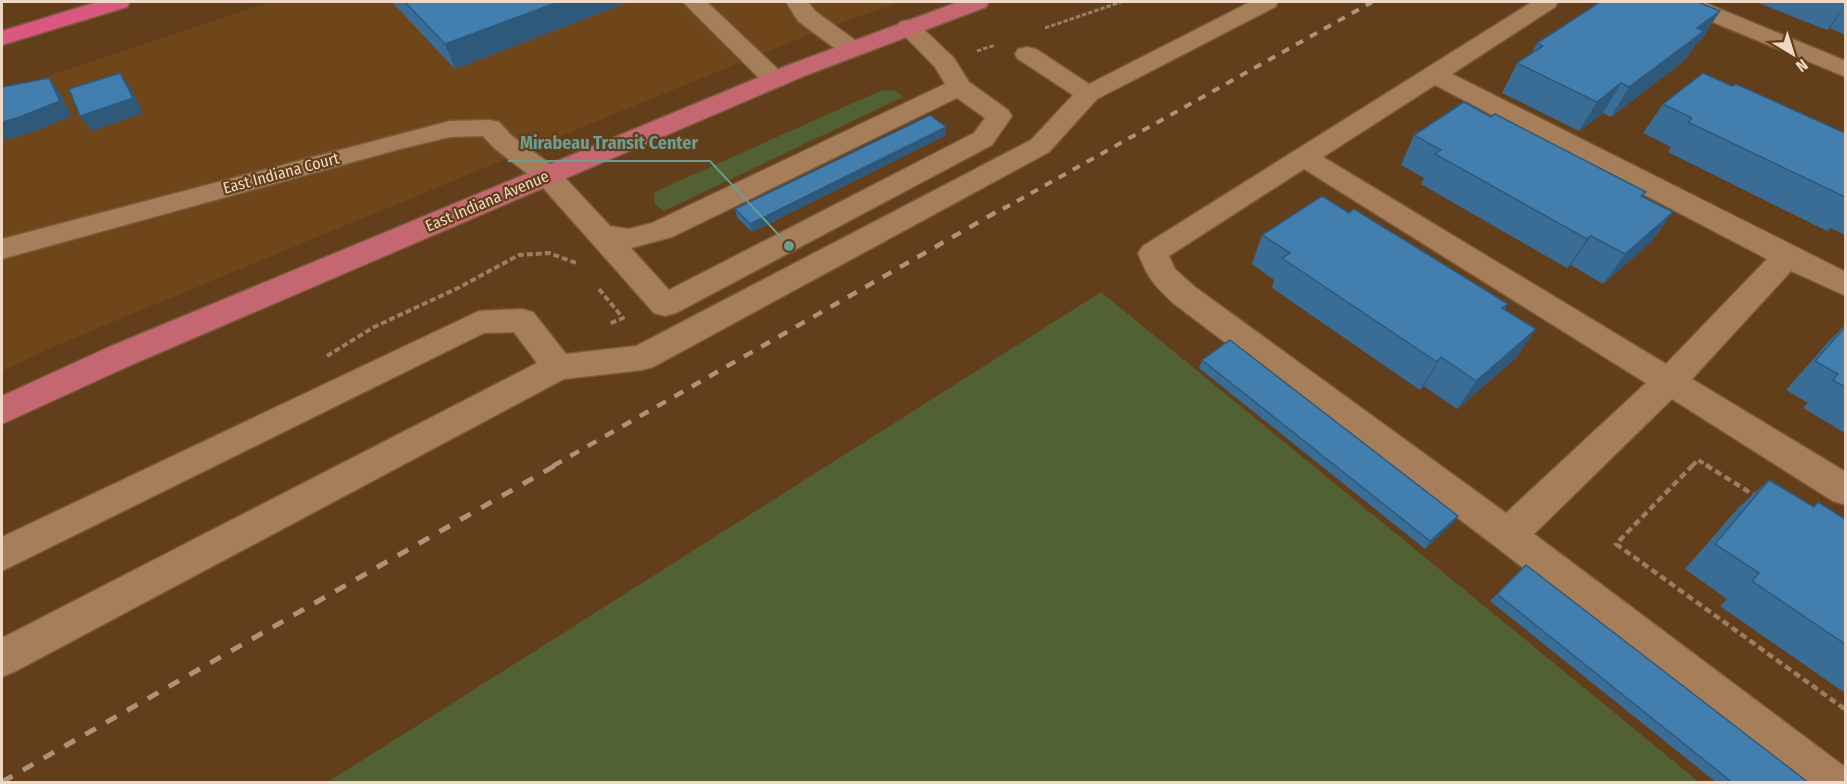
<svg xmlns="http://www.w3.org/2000/svg" width="1847" height="784" font-family="'Fira Sans Condensed',sans-serif">
  <style>
    .built { fill: #6f461a }
    .green { fill: #516133 }
    .lines { fill: none; stroke-linecap: round; stroke-linejoin: round }
    .minor-casing { stroke: #785a3b; stroke-width: 3 }
    .major-casing { stroke: #785a3b; stroke-width: 3 }
    .highway-casing { stroke: #785a3b; stroke-width: 3 }
    .path-far2 { stroke: #9c7d60; stroke-width: 3; stroke-dasharray: 4.5 2; stroke-linecap: butt }
    .path-far1 { stroke: #9c7d60; stroke-width: 4; stroke-dasharray: 6 3; stroke-linecap: butt }
    .path { stroke: #9c7d60; stroke-width: 4.5; stroke-dasharray: 7 4; stroke-linecap: butt }
    .minor { fill: #a67f5a; fill-rule: evenodd }
    .major { fill: #c56770; fill-rule: evenodd }
    .highway { fill: #da577f; fill-rule: evenodd }
    .rail-far2 { stroke: #af9378; stroke-width: 4; stroke-dasharray: 8 8; stroke-linecap: butt }
    .rail-far1 { stroke: #af9378; stroke-width: 4.5; stroke-dasharray: 10 10; stroke-linecap: butt }
    .rail { stroke: #af9378; stroke-width: 5; stroke-dasharray: 12 12; stroke-linecap: butt }
    .wall { fill: #3a6d96 }
    .shaded-wall { fill: #2f597a }
    .building { fill: #437fae; stroke: #2f597a; stroke-width: 1.5 }
    .labels { text-anchor: middle; dominant-baseline: central; stroke-width: 4.5; stroke-linejoin: round; paint-order: stroke }
    .street-label { font-size: 16px; fill: #efd9c6; stroke: #623e1a }
    .leader { fill: none; stroke: #699e91; stroke-width: 2 }
    .callout-dot { fill: #699e91; stroke: #623e1a; stroke-width: 2 }
    .callout-label { font-size: 18px; text-anchor: middle; font-weight: bold; fill: #699e91; stroke: #623e1a; stroke-width: 4.5; stroke-linejoin: round; paint-order: stroke }
  </style>
  <rect width="100%" height="100%" fill="#623e1a"/>
  <path class="built" d="M269 2H900L818 31 619 112 57 345 2 371V91Z"/>
  <path class="green" d="M888 90 896 91 903 97 664 211 655 204 654 193 661 189 880 91Z
    M1101 292 1699 782H328Z"/>
  <g class="lines">
    <defs>
      <path id="minor" d="M683 2H707L784 75 787 80 784 85 775 87 766 85Z
        M786 2H808L815 11 859 43 862 48 859 53 850 55 841 53 798 21Z
        M1250 2H1278L1275 7 1097 99 1049 152 653 367 642 370 564 379 16 671 2 677V638L537 363 514 332 484 333 2 571V537L479 311 522 309 533 312 566 354 636 346 1031 140 1073 95 1018 59 1015 54 1018 49 1027 47 1036 49 1089 84Z
        M1532 2H1558L1555 7 1452 74 1846 272V296L1791 271 1692 379 1846 472V505L1833 501 1672 399 1534 534 1845 767 1846 782H1796L1495 546 1173 303C1153 284 1148 278 1138 253L1143 246ZM1435 85 1767 259 1666 364 1323 157ZM1304 169 1646 383 1506 513 1195 287 1175 269 1169 256Z
        M1673 2H1703L1846 61V77L1676 7Z
        M908 20 916 22 954 58 969 82 1008 110 1012 116 992 145 676 313 665 316 654 313 537 181 494 148 483 136 450 137 400 149 2 259V239L450 121 490 120 499 122 512 136 557 169 610 226 629 229 652 223 945 84 935 67 896 27 900 22ZM957 98 985 118 974 133 669 290 631 248 672 237Z"/>
      <path id="major" d="M958 2H989L986 7 804 76 131 365 2 424V396L109 347 786 66Z"/>
      <path id="highway" d="M97 2H130L127 7 2 45V31Z"/>
    </defs>
    <use href="#minor" class="minor-casing"/>
    <use href="#major" class="major-casing"/>
    <use href="#highway" class="highway-casing"/>
    <path class="path-far2" d="M1045 28 1121 2
      M977 51 995 45"/>
    <path class="path-far1" d="M599 289 623 318 609 324
      M327 356 374 327 458 288 519 255 549 253 576 263
      M1692 466 1698 460 1708 466"/>
    <path class="path" d="M1693 465 1616 544 1846 710
      M1706 465 1757 497"/>
    <use href="#minor" class="minor"/>
    <use href="#major" class="major"/>
    <use href="#highway" class="highway"/>
    <path class="rail-far2" d="M1003 209 1372 2"/>
    <path class="rail-far1" d="M553 466 1005 207"/>
    <path class="rail" d="M2 782 556 465"/>
  </g>
  <path class="wall" d="M392 2H628L455 69Z
    M1756 2H1845V35L1830 28 1827 30Z
    M1720 11 1701 40 1696 44 1685 60 1611 117 1603 113 1579 131 1502 93 1517 63 1532 53 1537 43Z
    M1732 86 1845 133V235L1831 228 1827 231 1668 152 1671 147 1643 133 1663 104Z
    M1491 117 1646 192 1643 196 1673 212 1651 242 1603 284 1571 265 1567 268 1421 184 1424 178 1401 165 1414 135Z
    M946 127V135L752 232 737 217 735 209Z
    M1349 213 1508 304 1504 310 1516 358 1457 409 1424 386 1420 390 1272 288 1274 280 1252 264 1262 235Z
    M1845 325V433L1803 408 1808 403 1786 390 1830 340Z
    M1202 360 1453 523 1425 549 1199 368Z
    M1769 480 1813 507 1818 502 1845 519V693L1720 606 1727 599 1685 569 1739 507Z
    M1497 594 1809 783H1717L1490 601Z"/>
  <path class="shaded-wall" d="M558 2H628L455 69 445 44Z
    M1845 6V7L1830 28 1827 30Z
    M1720 11 1701 40 1696 44 1685 60 1611 117 1629 87 1697 28Z
    M120 73 131 88 143 113 92 131 80 116Z
    M49 78 60 93 72 116 30 133 2 141V122Z
    M1621 83 1603 113 1579 131 1597 102Z
    M946 127V135L752 232 750 224Z
    M1673 212 1651 242 1603 284 1625 254Z
    M1591 236 1571 265 1567 268 1587 239Z
    M1536 329 1516 358 1457 409 1476 381Z
    M1441 357 1424 386 1420 390 1437 362Z
    M1458 516 1453 523 1425 549 1430 541Z"/>
  <path class="building" d="M405 2H558L445 44Z
    M1600 2H1698L1720 11 1697 28 1704 31 1629 87 1621 83 1597 102 1517 63 1543 46 1537 43Z
    M120 73 133 98 80 116 69 89Z
    M1703 73 1732 86 1736 84 1845 133V197L1688 122 1692 118 1663 104Z
    M49 78 60 101 17 118 2 122V87Z
    M1464 102 1491 117 1495 114 1646 192 1641 196 1673 212 1625 254 1591 236 1587 239 1435 154 1441 150 1414 135Z
    M930 115 946 127 750 224 735 209Z
    M1322 196 1349 213 1354 209 1508 304 1502 308 1536 329 1476 381 1441 357 1437 362 1282 258 1290 253 1262 235Z
    M1845 327V387L1833 380 1838 374 1815 361Z
    M1230 340 1458 516 1430 541 1202 360Z
    M1769 480 1814 507 1818 502 1845 519V644L1752 581 1759 573 1715 544Z
    M1526 565 1809 783H1733L1497 594Z"/>
  <g class="labels">
    <g class="street-label">
      <text transform="translate(281 173) rotate(-15)">East Indiana Court</text>
      <text transform="translate(487 201) rotate(-23)">East Indiana Avenue</text>
    </g>
  </g>
  <path class="leader" d="M789 246L710 161H508"/>
  <circle class="callout-dot" cx="789" cy="246" r="6"/>
  <g class="callout-label">
    <text x="609" y="149">Mirabeau Transit Center</text>
  </g>
  <rect width="1847" height="784" fill="none" stroke="#efd9c6" stroke-width="6"/>
  <g transform="translate(1793 54) rotate(142)" stroke="#623e1a" stroke-width="4.5" paint-order="stroke">
  <path d="M0-4.5L10 22L0 15L-10 22Z" fill="#efd9c6"/>
  <text y="-9" font-size="16" font-weight="bold" text-anchor="middle" fill="#efd9c6">N</text>
  </g>
</svg>
